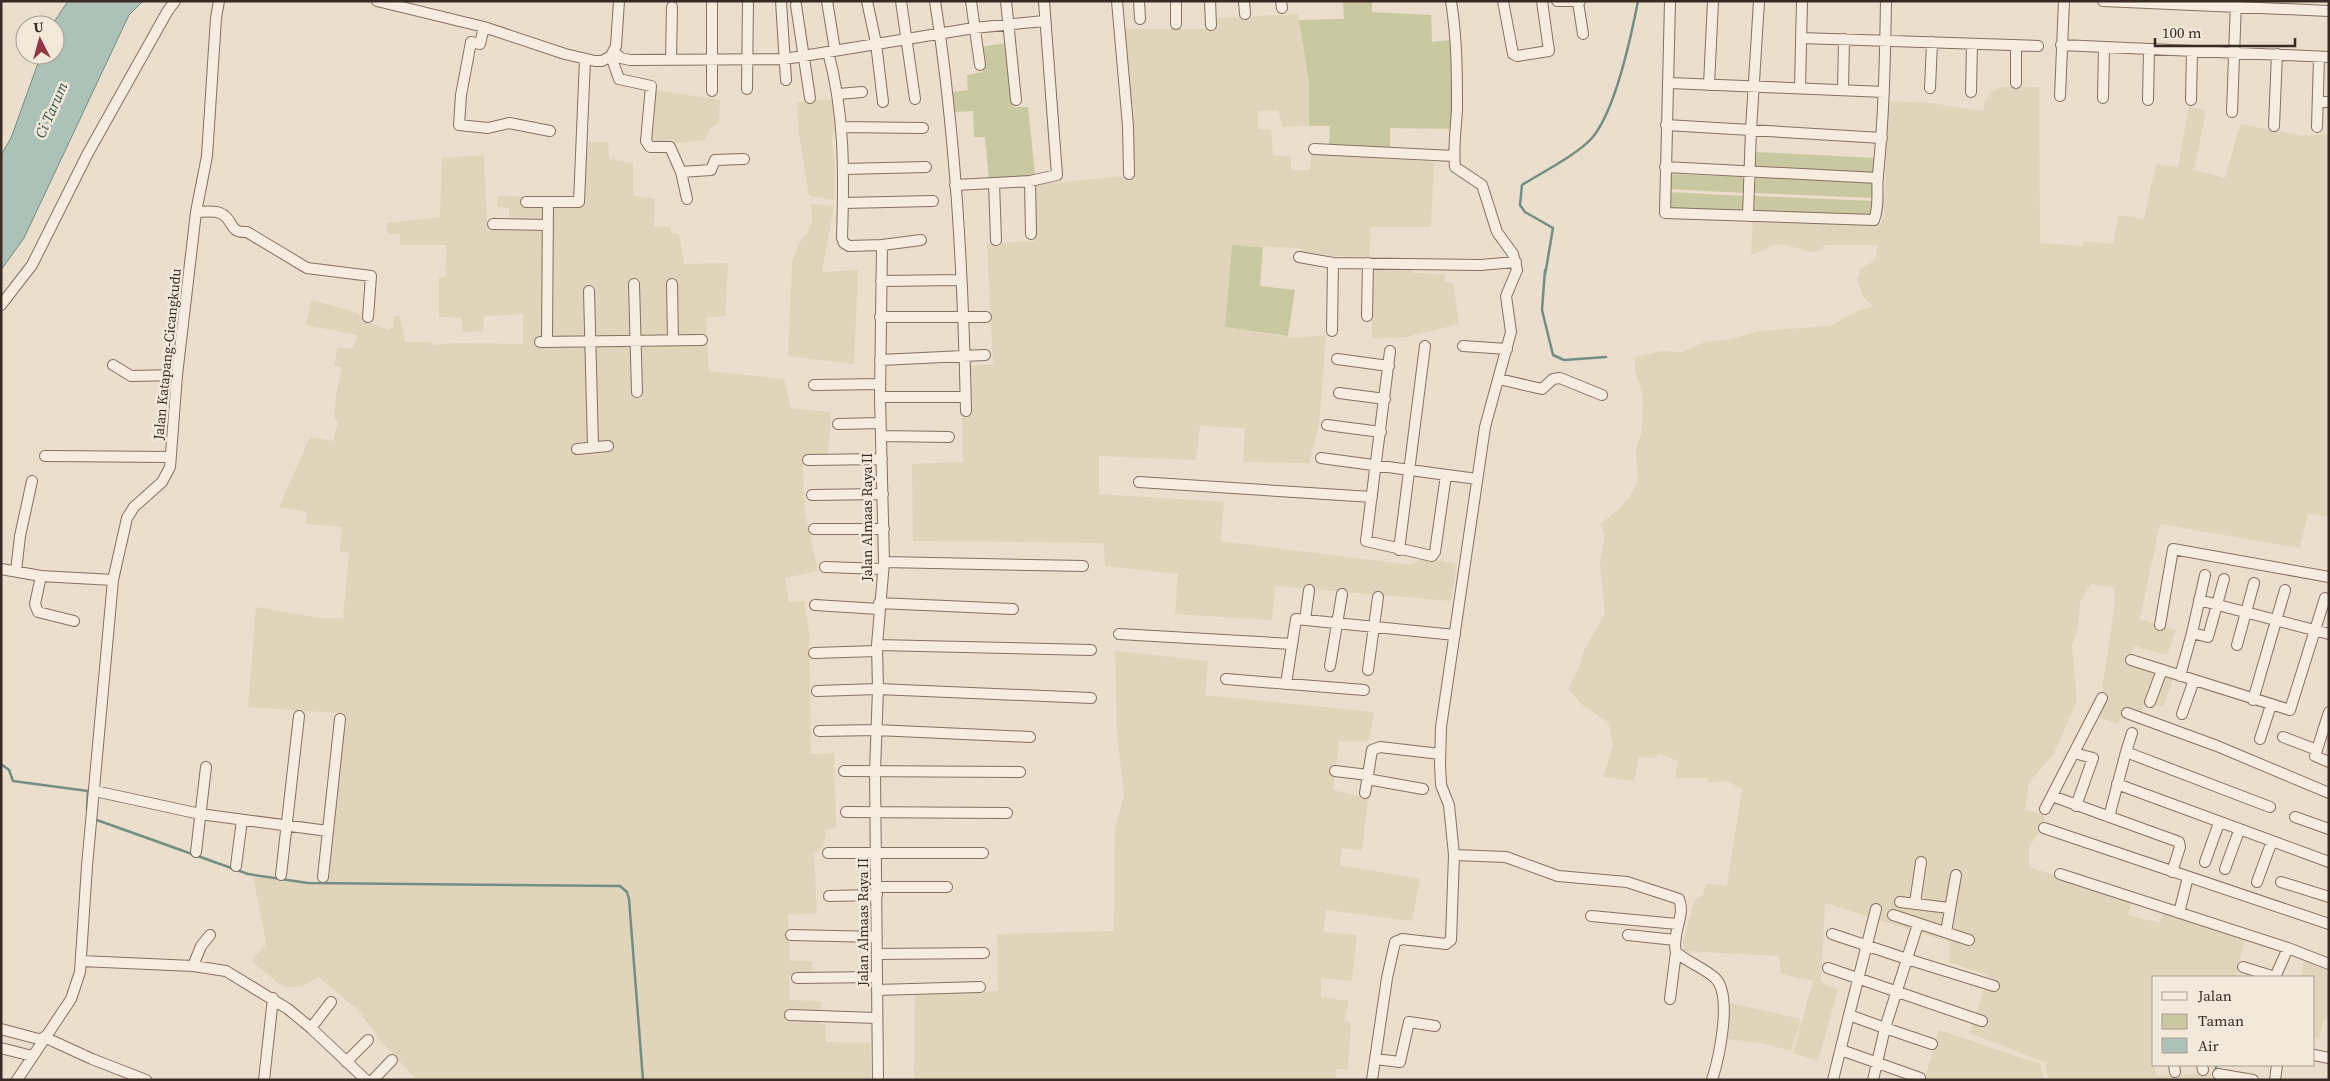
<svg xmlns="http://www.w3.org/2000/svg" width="2330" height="1081" font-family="'Source Serif 4',serif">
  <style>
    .farmland { fill: #e0d5ba }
    .green { fill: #c9c8a1 }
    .water { fill: #acc1b8; stroke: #738e84 }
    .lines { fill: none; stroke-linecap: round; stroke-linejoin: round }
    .stream { stroke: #738e84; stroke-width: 2.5 }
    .minor-casing { stroke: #877061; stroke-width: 12 }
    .minor { stroke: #f6ecdf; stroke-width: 10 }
    .labels { text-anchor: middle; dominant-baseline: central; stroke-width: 5; stroke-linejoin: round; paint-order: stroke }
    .street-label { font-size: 14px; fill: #392b23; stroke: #f3e9db }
    .water-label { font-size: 15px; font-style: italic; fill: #345750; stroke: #f3e9db }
  </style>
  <rect width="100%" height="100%" fill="#ebdecc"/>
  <path class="farmland" d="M1298 14 1309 82V126L1283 127 1278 110 1258 111V129L1271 130 1273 155 1291 157V170H1310L1311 153 1434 162 1431 227H1371L1369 258 1303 254 1299 253 1300 248 1232 245 1225 327 1295 338 1326 335 1319 425 1309 463 1243 462 1245 428 1200 426 1196 460 1099 456V494L1224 502 1221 541 1411 565 1425 557 1457 564 1451 601 1275 586 1272 620 1175 614 1178 574 1105 566 1104 543 913 541 912 464 963 462 962 415H967L968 366 993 364 987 243 1035 241 1034 185 1131 175 1125 29H1211L1218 18Z
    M2000 87H2039L2040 243 2083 246 2084 241 2113 244 2119 215 2144 219 2156 164 2178 167 2189 106 2206 111 2194 170 2225 178 2240 124 2304 136 2329 134V517L2308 514 2300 548 2160 524 2140 619 2176 630 2167 655 2134 646 2130 660 2174 676 2163 707 2145 702 2140 716 2124 710 2118 724 2098 717 2114 610 2115 588 2091 584 2080 602 2078 626 2072 646 2077 701 2053 755 2029 782 2025 810 2044 814V825L2029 847V867L2132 900 2128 915 2160 923 2164 911 2245 937 2236 977H2154V1065L2156 1076 2211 1073 2212 1080H2048L2046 1063 1970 1033 1988 975 1949 962 1950 942 1825 903 1821 982 1838 990 1818 1061 1793 1053 1813 981 1781 974 1779 956 1684 951 1683 942 1694 901 1703 895 1706 884 1727 885 1742 789 1727 781 1710 783 1707 778H1675L1678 761 1658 753 1656 758 1639 757 1634 781 1603 777 1613 746 1608 722 1581 704 1568 689 1580 665 1583 652 1605 614 1600 562 1605 536 1600 524 1619 509 1630 496 1638 481 1636 448 1642 432 1643 397 1635 371V357L1662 351 1682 352 1707 341 1728 340 1759 331 1830 326 1855 312 1873 306 1863 297 1857 279 1860 270 1875 260 1878 245H1825L1818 251 1810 252 1783 244 1775 245 1751 255 1753 221 1881 224 1884 212 1888 101 1932 103 1980 111 1984 110 1985 100 1990 93Z
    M656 90 720 100 719 123 711 127 705 140 653 146 650 136Z
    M832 99 835 128 832 138 835 172 834 200 809 196 799 135 797 102Z
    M585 142H608L609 159 633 163V196L655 199 654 226 670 227 671 232 679 234 684 264 728 263 725 316 706 318 709 371 784 379 791 408 831 412 828 456 802 457 805 512 818 571 785 578 789 602 804 601 809 631 811 754 834 753 836 827 826 831 823 847 814 855 817 913 788 915 790 961H812L813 974 789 976 790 1000 821 1001 820 1024 825 1025 826 1042 870 1043 871 1080H417L381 1041 357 1009 318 977 301 987H288L278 983 252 962 253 958 265 946 266 942 253 877 323 885 329 820 340 769 345 717 337 713 248 707 256 607 319 618H343L349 553 340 552 342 527 305 524 307 512 279 507 310 437 333 441 338 423 334 419 336 394 342 368 334 365 338 347 352 349 358 335 306 325 311 300 356 312 368 322 388 330 393 327 394 316H400L405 342H431V345L457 343 523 344V314L484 316 483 331 462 332V318L439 317V277H445L447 245H400V234H388L386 223 440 217 442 158 484 155 487 225 509 226V208L497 207 498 196 583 198Z
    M811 204 834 206 822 272 858 270 854 364 788 356 792 263 798 245 808 232 812 222Z
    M1372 267H1413V273L1445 274V282L1453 283 1459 324 1406 337 1375 339 1372 337Z
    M1115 651 1208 661 1205 695 1374 712 1369 739 1366 742 1339 741 1333 790 1368 799 1362 851 1342 848 1340 865 1420 879 1412 921 1326 910 1324 932 1357 935 1352 981 1321 978V997L1349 1001 1344 1021 1351 1023 1348 1069H1337L1335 1080H914L915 995 998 991 997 934 1114 931 1115 828 1124 795 1117 733Z
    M2305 958 2329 966V1020L2324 1019 2319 1038 2314 1037V977H2301Z
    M1730 1003 1801 1019 1791 1051 1762 1043 1727 1039Z
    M1939 1030 2040 1064 2044 1080H1924Z"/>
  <path class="green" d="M1343 1H1372V12L1431 15 1432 42 1451 40 1452 129 1390 128V148L1329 146 1330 126H1309V82L1299 20 1344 19Z
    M1006 43 1013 107H1028L1035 175 989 180 985 137H974L973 111 955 112 953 92 968 90 967 75 983 72 979 47Z
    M1756 152 1876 158 1875 175 1755 169Z
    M1668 174 1746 177 1745 193 1668 189Z
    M1753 177 1875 182 1874 198 1753 193Z
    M1667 192 1745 196V212L1666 208Z
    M1753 196 1874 201 1872 217 1752 212Z
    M1232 245 1263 247 1260 286 1295 290 1288 336 1225 327Z"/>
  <path class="water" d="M68 1H143L129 15 24 238 1 270V155L11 138 41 55H55V25H52Z"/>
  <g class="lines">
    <path class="stream" d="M1606 357 1564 360 1553 355 1542 310 1545 270V275L1553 228 1525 212 1520 205 1522 185C1541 173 1578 154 1592 138 1615 111 1631 37 1638 1
      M1 764 9 770 13 781 88 791 87 809
      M94 819 248 874 308 883 620 886 627 892 629 899 643 1080
      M2216 1080V1065"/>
    <defs>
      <path id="minor" d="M377 1 484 27 565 54 595 61H602L611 56 616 46 619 1
        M781 1 786 80
        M827 1 835 50
        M867 1 876 43 883 102
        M901 1 915 99
        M935 1C956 137 963 274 966 411
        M971 1 980 65
        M1006 1 1016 100
        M1117 1 1128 126 1129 174
        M1139 1 1140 19
        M1176 1V24
        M1210 1 1211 25
        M1244 1 1245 14
        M1281 1 1282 8
        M1503 1 1513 54 1517 56 1549 51 1542 1
        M1557 1H1580
        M1670 1 1665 213 1874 220C1880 205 1876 190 1878 175 1884 117 1885 59 1886 1
        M2103 1 2329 11
        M1578 2 1583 34
        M796 5 810 98
        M484 27 480 44 471 42 461 95 459 125 488 128 509 123 550 131
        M1801 38 2038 46
        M2016 45V83
        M2061 45 2329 57
        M614 52 621 58 630 60 785 59 974 28 1044 21
        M828 52C845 113 844 175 842 238L844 243 849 246 882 245 880 397 884 562 877 645 878 689 875 771 878 1080
        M611 56 619 79 651 86 646 141 650 147H670L681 172 687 199
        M671 60 672 7
        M1670 83 1884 92
        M1709 85 1713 1
        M1800 88 1802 1
        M1930 88 1932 42
        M747 89 748 1
        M1843 90 1844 39
        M712 91V1
        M1971 92 1972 44
        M839 94 862 92
        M2060 96 2064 1
        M2103 98 2104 47
        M2148 100 2149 49
        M2191 100 2192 51
        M2319 102H2329
        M2232 112 2236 1
        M1666 125 1882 138
        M2274 126 2277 54
        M841 127 923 128
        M2317 127 2319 57
        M1314 149 1454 156
        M1665 167 1878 178
        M844 169 926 167
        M681 172 711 170 715 160 744 159
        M1030 181 1031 234
        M994 183 996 240
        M955 185 1030 181 1057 175 1044 1
        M526 202H579L585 59
        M843 203 933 201
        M196 212C203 212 213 210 220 213 235 219 227 233 247 232L307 268 371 276 368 317
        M1748 216 1751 130 1759 1
        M493 224 548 225
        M882 245 921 240
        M1299 257 1333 263 1480 265 1516 262
        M881 281 960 280
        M634 284 637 392
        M672 284 673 340
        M589 291 593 446
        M1 305 32 265 88 153 167 12 175 1
        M1367 316 1368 263
        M880 317H986
        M1332 331 1333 263
        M540 342 702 340
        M547 342 548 202
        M1463 346 1507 349
        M1390 351 1366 541 1432 556 1435 552 1446 475
        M1337 359 1389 366
        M880 360 985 355
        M113 365 131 376 177 375
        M1499 379 1542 389 1553 379 1560 378 1602 395
        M814 385 880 384
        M1339 393 1385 399
        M880 397H965
        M838 424 880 423
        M1327 425 1381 432
        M881 436 949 437
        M577 449 608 446
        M45 456 171 457
        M1321 458 1477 479
        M808 460 882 459
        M1139 482 1372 497
        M812 495 883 494
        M814 529H884
        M1399 550 1425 346
        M884 562 1083 566
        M825 567 883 569
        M1 569 41 576 113 580
        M16 571 20 536 32 481
        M41 576 35 604 38 612 74 621
        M2199 600 2329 634
        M879 603 1013 609
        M815 605 879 609
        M1305 620 1309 590
        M2160 625 2173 549 2329 577
        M2192 633 2208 637 2224 579
        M1119 634 1292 644
        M877 645 1091 650
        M2237 645 2254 583
        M814 653 877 651
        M2131 660 2290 710 2325 598
        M1330 666 1342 594
        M1368 670 1378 597
        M2180 676 2192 633 2205 575
        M1226 679 1364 690
        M1286 684 1296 619 1455 635
        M817 691 878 689 1091 698
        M2253 700 2285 590
        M2150 702 2162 670
        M2329 712 2315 756 2329 762
        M2127 713 2217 746 2329 793
        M2182 714 2194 680
        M819 731 876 730 1030 737
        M2283 737 2317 750
        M2260 739 2271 705
        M2126 752 2132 733
        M2074 753 2093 758 2076 806
        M844 771 1020 772
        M1335 771 1368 775 1372 750 1380 747 1440 754
        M1367 779 1423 789
        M2117 784 2329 862
        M95 791 200 814 328 831
        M1365 793 1368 775
        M2052 796 2179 842 2180 847 2172 872
        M2045 809 2102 698
        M846 812 1007 813
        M2109 817 2126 752 2270 807
        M2295 817 2329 829
        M2044 828 2329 924
        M196 852 206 767
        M828 853H983
        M1454 855 1506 857 1558 876 1627 882 1679 899C1686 915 1671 935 1676 952 1688 963 1703 967 1715 978 1733 995 1719 1058 1712 1080
        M2205 862 2219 823
        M236 866 242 820
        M2225 869 2239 831
        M2060 874 2288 948 2329 964
        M281 875 299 716
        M323 877 340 719
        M2257 882 2272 841
        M2281 882 2329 897
        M877 887H947
        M829 896 877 895
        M1900 902 1949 908
        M1915 903 1921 862
        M2179 913 2188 877
        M1893 915 1969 940
        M1591 916 1677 924
        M1946 932 1956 875
        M1832 934 1907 959 1918 924
        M791 935 877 937
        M1628 935 1675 940
        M877 954 984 953
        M81 961 193 966 226 971 288 1009 311 1028 366 1080
        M193 966 201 946 210 935
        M2243 967 2272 976 2276 975 2288 948
        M1828 968 1982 1021
        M797 978 877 977
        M877 990 980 987
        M1670 999 1676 952
        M790 1015 877 1018
        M1849 1015 1876 909
        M311 1028 331 1002
        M1 1029 42 1040
        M44 1037 92 1059 146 1080
        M1932 1044 1885 1028 1907 959 1994 986
        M1 1048 32 1056
        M1841 1050 1920 1078
        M2314 1055 2329 1058
        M1375 1059 1400 1062 1409 1022 1435 1026
        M346 1062 368 1040
        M2174 1065 2175 1072
        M2202 1065 2203 1070
        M2218 1074 2253 1080
        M17 1080 71 999 80 972 87 866 113 580 127 518 134 507 162 482 170 467 177 375 196 212 207 156 216 18 219 1
        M264 1080 273 998
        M373 1080 392 1060
        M1372 1080 1387 978 1395 942 1402 939 1446 944 1451 940 1454 855 1449 805 1441 785 1440 764 1441 727 1485 427 1511 332 1506 296 1517 270 1513 254 1497 232 1482 185 1455 167C1453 147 1456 129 1457 109 1457 73 1457 38 1451 1
        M1833 1080 1849 1015 1885 1028 1873 1080
        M2275 1080 2277 1065"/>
    </defs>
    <use href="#minor" class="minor-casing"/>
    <use href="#minor" class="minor"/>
  </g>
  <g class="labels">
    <g class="street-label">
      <text transform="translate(167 354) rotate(-84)">Jalan Katapang-Cicangkudu</text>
      <text transform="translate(867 517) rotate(-90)">Jalan Almaas Raya II</text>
      <text transform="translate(863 922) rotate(-90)">Jalan Almaas Raya II</text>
    </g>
    <g class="water-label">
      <text transform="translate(51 110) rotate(-66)">Ci Tarum</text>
    </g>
  </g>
  <rect width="2330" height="1081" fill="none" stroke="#392b23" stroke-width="5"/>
  <rect x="2152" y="976" width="162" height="90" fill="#f3e9db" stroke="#a99d91"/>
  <rect x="2162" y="992" width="25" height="8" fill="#f6ecdf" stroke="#a99d91"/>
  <text x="2198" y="1001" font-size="15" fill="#392b23">Jalan</text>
  <rect x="2162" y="1014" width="25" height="15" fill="#c9c8a1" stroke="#a99d91"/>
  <text x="2198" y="1026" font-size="15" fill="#392b23">Taman</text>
  <rect x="2162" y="1038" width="25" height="15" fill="#acc1b8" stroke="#a99d91"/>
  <text x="2198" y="1051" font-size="15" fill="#392b23">Air</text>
  <g transform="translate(40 40) rotate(354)"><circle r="24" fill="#f3e9db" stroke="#a99d91"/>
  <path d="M0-4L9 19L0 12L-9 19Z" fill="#903743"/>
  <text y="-8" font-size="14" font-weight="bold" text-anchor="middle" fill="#392b23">U</text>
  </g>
  <path d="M2155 38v8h140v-8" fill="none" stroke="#392b23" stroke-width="2.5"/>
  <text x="2162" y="38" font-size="15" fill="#392b23" stroke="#f3e9db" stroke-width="4" paint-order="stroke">100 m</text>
</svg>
